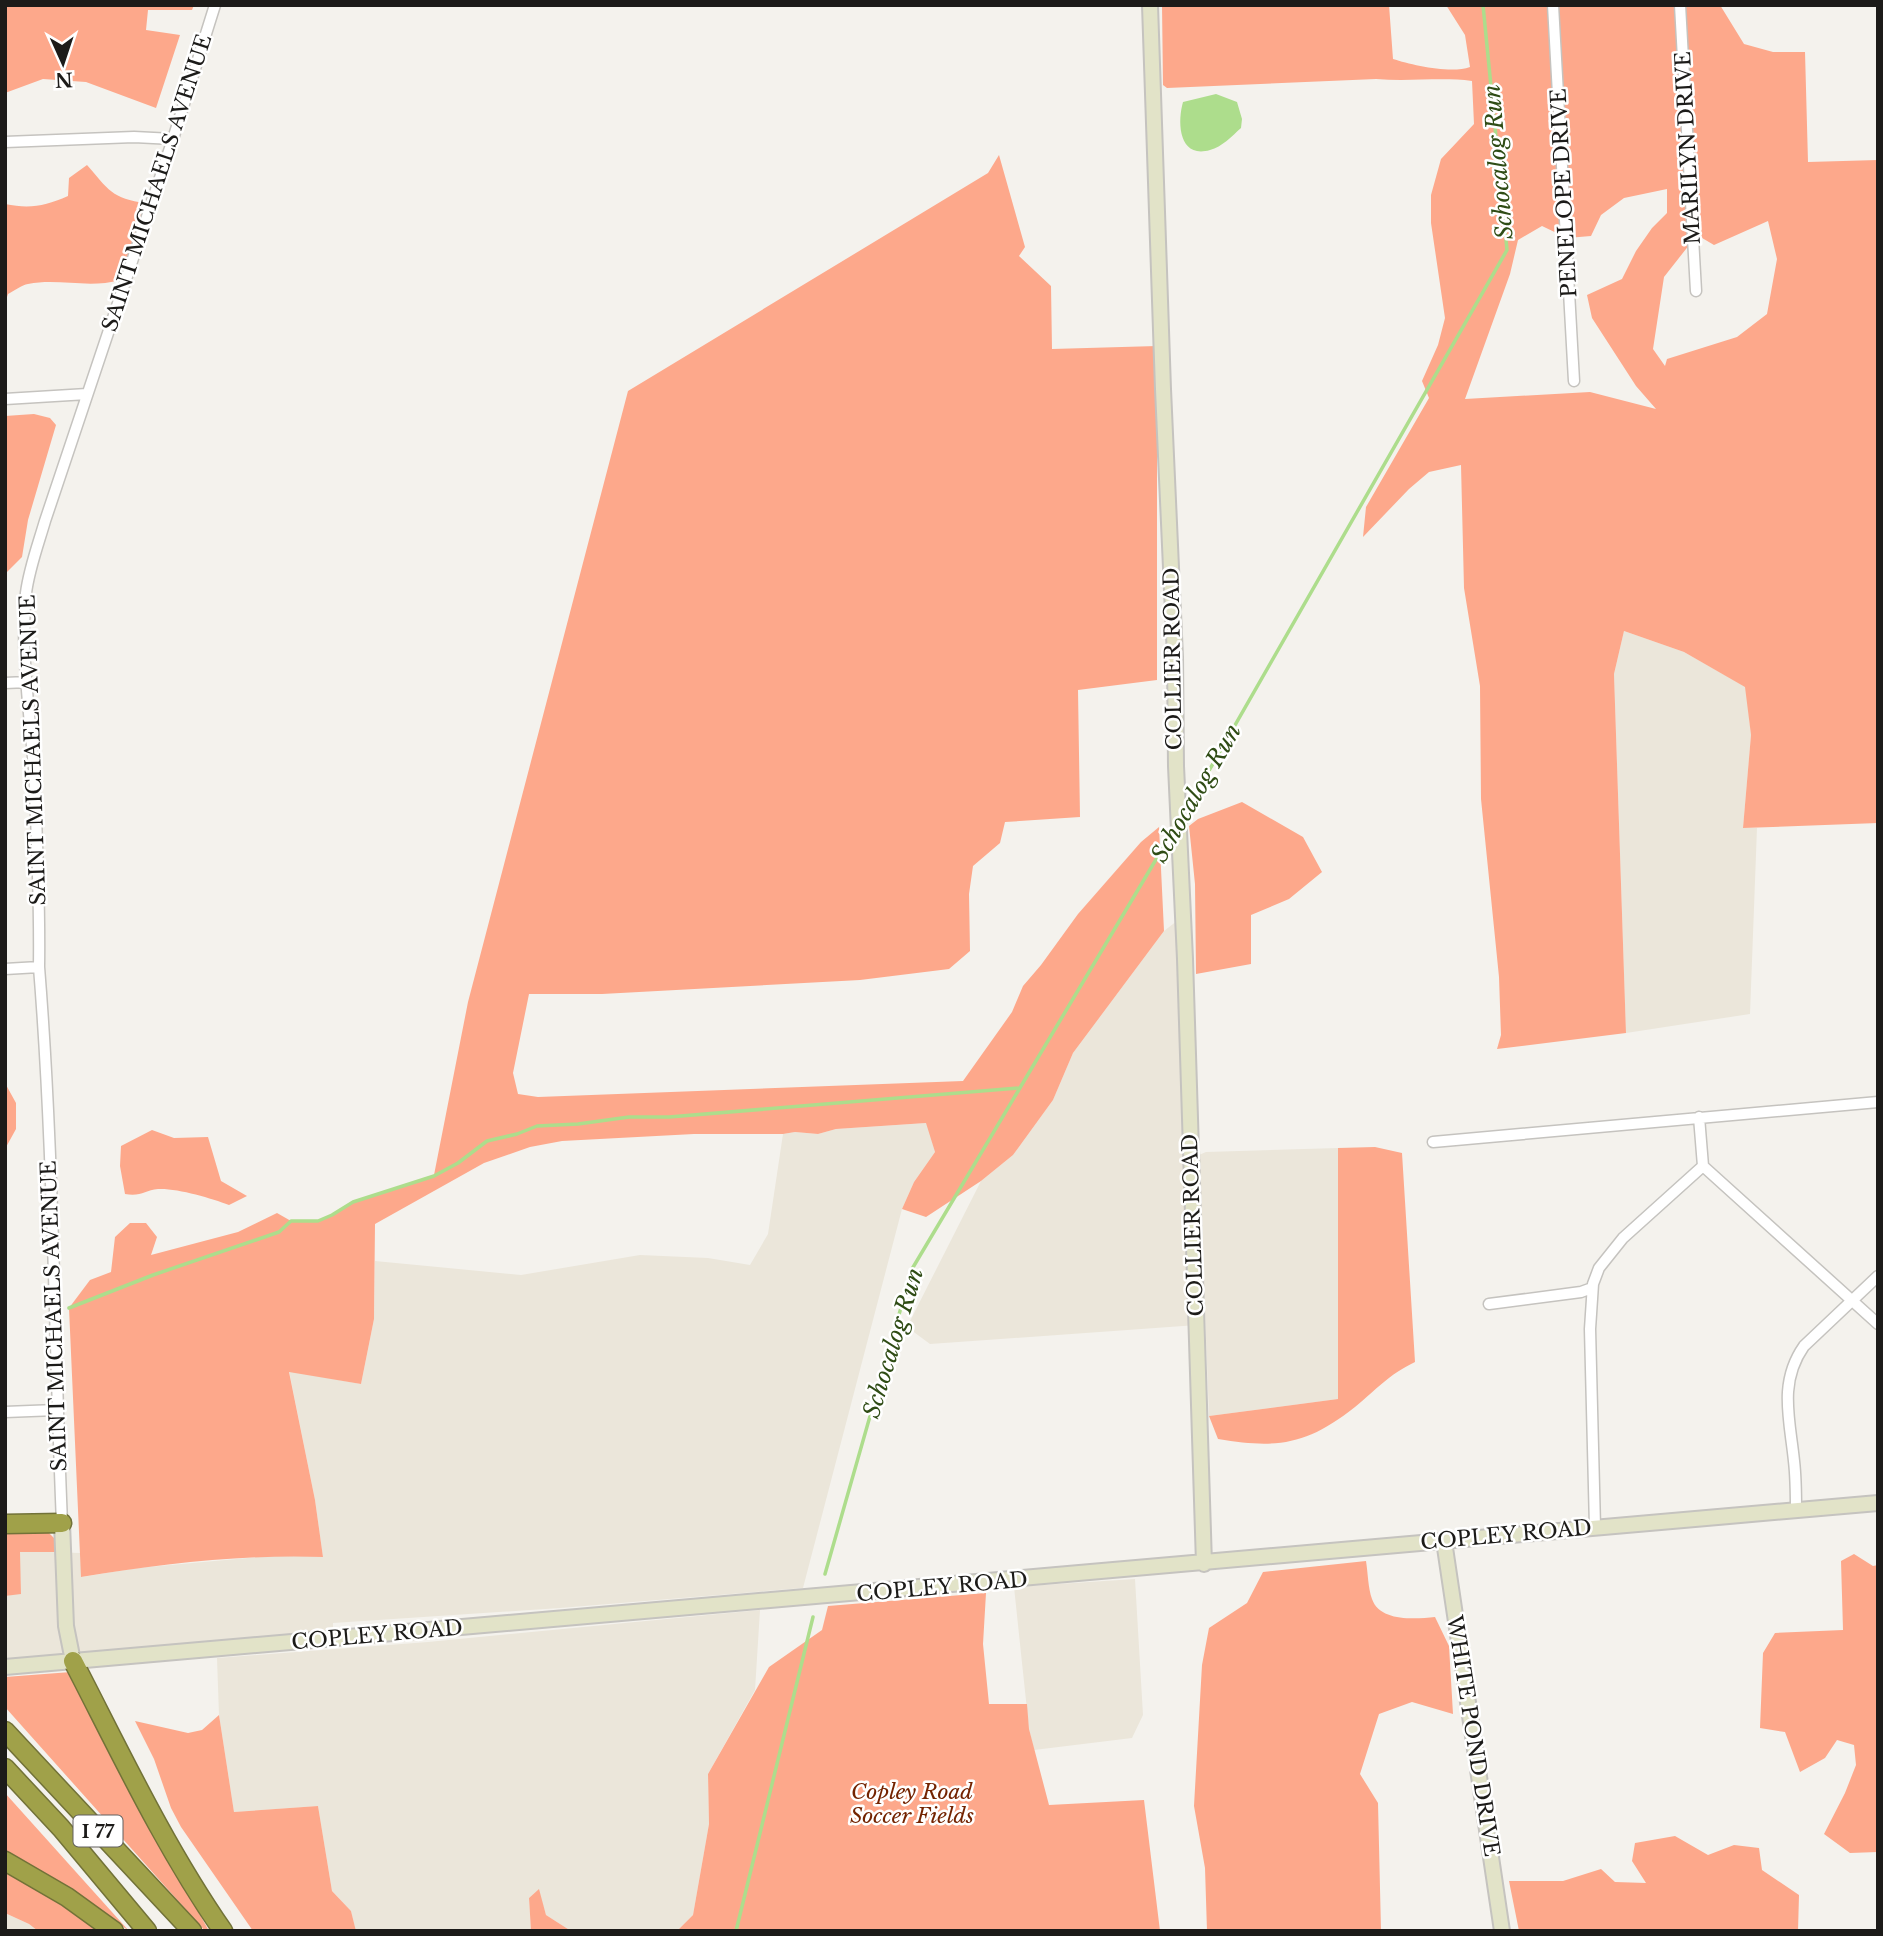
<svg xmlns="http://www.w3.org/2000/svg" width="1883" height="1936" font-family="'Libre Baskerville',serif">
  <style>
    .built { fill: #ebe6da }
    .green { fill: #fda88b; fill-rule: evenodd }
    .water { fill: #addd8c }
    .lines { fill: none; stroke-linecap: round; stroke-linejoin: round }
    .stream { stroke: #addd8c; stroke-width: 3.5 }
    .street-casing { stroke: #c5c3bf; stroke-width: 13 }
    .secondary-casing { stroke: #c5c3bf; stroke-width: 18 }
    .highway-casing { stroke: #727238; stroke-width: 21 }
    .street { stroke: #fff; stroke-width: 10 }
    .secondary { stroke: #e2e3c8; stroke-width: 14 }
    .highway { stroke: #a0a149; stroke-width: 18 }
    .labels { text-anchor: middle; dominant-baseline: central; stroke-width: 5; stroke-linejoin: round; paint-order: stroke }
    .shield { fill: #fff; stroke: #605f5e; stroke-width: 2 }
    .shield-label { font-size: 19px; font-weight: bold; fill: #1c1b19 }
    .street-label { font-size: 21px; fill: #1c1b19; stroke: #fff }
    .park-label { font-size: 21px; font-style: italic; fill: #732300; stroke: #fff }
    .water-label { font-size: 23px; font-style: italic; fill: #2f4c15; stroke: #fff }
  </style>
  <rect width="100%" height="100%" fill="#f4f2ed"/>
  <path class="built" d="M1624 631 1684 652 1746 687 1751 735 1743 828H1757L1750 1014 1626 1033 1614 674Z
    M1182 917 1197 1325 930 1344 907 1327 981 1181 1013 1155 1053 1100 1073 1053 1164 931Z
    M927 1123 935 1152 914 1182 902 1209 803 1588 560 1608 333 1623V1636L5 1661V1596L21 1593 19 1551 80 1553 82 1577 137 1568 280 1555 323 1557 315 1500 289 1371 361 1384 374 1319 375 1261 521 1275 640 1255 708 1258 750 1265 768 1234 783 1134 795 1132 818 1134 836 1129Z
    M1338 1148V1399L1209 1416 1199 1155 1206 1152Z
    M1135 1579 1143 1715 1132 1738 1034 1750 1029 1729 1014 1587Z
    M760 1610 755 1690 708 1774 709 1824 693 1915 677 1931H571L546 1915 538 1890 529 1898 531 1931H356L351 1911 332 1891 318 1806 234 1812 219 1715 217 1658 428 1642Z
    M5 1913 29 1924 38 1931H5Z"/>
  <path class="green" d="M5 5H194L192 10H148L146 30 180 35 156 108 86 82 43 79 5 93Z
    M1162 5H1389L1393 59C1412 65 1451 74 1470 67L1465 35 1446 5H1720L1744 44 1773 52H1805L1808 162 1878 160V823L1743 828 1751 735 1745 687 1684 652 1624 631 1614 674 1626 1033 1497 1049 1501 1035 1499 977 1481 799 1480 686 1464 588 1461 465 1429 472 1409 489 1363 537 1366 507 1429 398 1422 381 1438 345 1445 318 1431 223V195L1441 159 1474 124 1472 81C1441 77 1408 82 1376 79L1167 88 1163 85ZM1667 189V213L1652 228 1636 251 1622 279 1587 295 1592 318 1636 386 1656 409 1590 392 1465 399 1510 274 1518 240 1542 226 1567 238 1591 236 1601 215 1624 198ZM1768 221 1777 259 1767 314 1737 337 1667 359 1665 366 1653 349 1664 277 1697 235 1714 245Z
    M999 155 1025 247 1019 256 1051 286 1052 349 1157 346V680L1078 690 1080 817 1005 822 1000 843 973 866 969 894 970 951 949 969 860 980 602 994H529L513 1073 518 1094 538 1097 963 1081 1012 1012 1023 986 1041 965 1078 914 1141 842 1159 827 1164 931 1073 1053 1053 1100 1013 1155 981 1181 926 1217 902 1209 914 1182 935 1152 926 1123 836 1129 818 1134 795 1132 783 1134H694L562 1141 530 1147 484 1163 375 1224 374 1319 361 1384 289 1372 315 1500 323 1557C243 1554 161 1564 81 1577L69 1308 90 1280 111 1272 115 1237 130 1223H146L157 1237 151 1255 238 1232 277 1213 291 1221H318L332 1215 353 1202 434 1175 468 1002 628 391 988 173Z
    M87 165C108 189 112 199 146 203L120 280C89 289 59 278 28 284 22 285 14 291 8 294L5 303V204C30 209 45 206 68 196L69 178Z
    M34 414 50 418 56 425 28 520 22 557 5 574V416Z
    M1242 802 1303 837 1322 872 1289 899 1251 915V964L1196 974 1195 884 1189 826 1198 819Z
    M5 1083 16 1103V1129L5 1149Z
    M152 1130 174 1138 208 1137 221 1181 247 1196 229 1205C211 1198 177 1188 158 1189 145 1190 141 1197 125 1194L120 1166 121 1146Z
    M1375 1147 1402 1153 1415 1362C1388 1375 1377 1389 1355 1407 1307 1445 1277 1449 1218 1439L1209 1416 1338 1399V1148Z
    M46 1530 56 1540V1552H20L21 1594 5 1596V1531Z
    M1854 1554 1873 1566 1878 1565V1852L1850 1853 1824 1834 1845 1793 1856 1765 1854 1745 1837 1740 1825 1758 1800 1772 1785 1732 1760 1728 1763 1653 1775 1633 1843 1630 1841 1561Z
    M1366 1561C1368 1573 1368 1588 1372 1599 1380 1622 1415 1619 1435 1617L1449 1646 1453 1714 1412 1702 1379 1714 1360 1774 1378 1803 1381 1931H1207L1205 1868 1194 1806 1202 1665 1209 1628 1247 1603 1263 1572Z
    M986 1593 983 1644 989 1704H1027L1029 1729 1049 1805 1144 1800 1160 1931H677L693 1915 709 1824 708 1774 769 1667 822 1630 828 1606Z
    M71 1672 79 1693 126 1783 209 1931H205L5 1707V1677Z
    M219 1715 234 1812 318 1806 332 1891 351 1911 356 1931H253L181 1827 171 1808 154 1759 135 1721 188 1733 202 1730Z
    M5 1793 129 1931 72 1890 5 1854Z
    M1675 1836 1708 1855 1734 1845 1759 1848 1762 1870 1799 1895 1798 1931H1519L1509 1881H1563L1601 1869 1615 1882 1646 1883 1632 1861 1635 1843Z
    M5 1868 100 1931H38L29 1924 5 1913Z
    M539 1889 546 1915 571 1931H531L529 1898Z"/>
  <path class="water" d="M1216 94 1237 102 1242 119 1241 128C1232 136 1222 147 1210 150 1179 159 1177 123 1183 102Z"/>
  <g class="lines">
    <path class="stream" d="M1183 816 1507 250 1483 5
      M69 1308 153 1275 279 1232 291 1221H318L332 1215 353 1202 434 1176 458 1163 487 1141 517 1134 537 1126 578 1124 629 1117H669L1019 1088
      M825 1574 912 1269 1173 831
      M736 1931 813 1617"/>
    <defs>
      <path id="street" d="M1553 5 1574 381
        M1680 5 1696 291
        M5 142 134 137 173 139
        M5 399 87 394
        M5 683 27 682
        M5 969 39 967
        M1699 1117 1703 1166
        M1433 1142 1878 1102
        M1703 1166 1878 1324
        M1489 1304 1581 1292 1592 1288
        M5 1412 56 1410
        M1796 1511C1796 1494 1796 1478 1794 1461 1790 1420 1778 1383 1804 1346L1878 1276
        M62 1523C54 1338 54 1152 39 967 40 902 37 835 34 770 30 714 20 649 26 593 29 569 38 545 45 521L173 139 215 5
        M1595 1527 1590 1329 1593 1284 1599 1268 1623 1238 1703 1166"/>
      <path id="secondary" d="M1150 5 1163 389 1175 657 1176 766 1185 959 1204 1564
        M62 1523 66 1626 73 1661
        M1444 1541 1502 1931
        M5 1667C630 1617 1254 1559 1878 1503"/>
      <path id="highway" d="M5 1524 62 1523
        M73 1661C120 1752 164 1846 223 1931
        M5 1731 192 1931
        M5 1768 61 1828 147 1931
        M5 1861 67 1897 114 1931"/>
    </defs>
    <use href="#street" class="street-casing"/>
    <use href="#secondary" class="secondary-casing"/>
    <use href="#highway" class="highway-casing"/>
    <use href="#street" class="street"/>
    <use href="#secondary" class="secondary"/>
    <use href="#highway" class="highway"/>
  </g>
  <g class="labels">
    <rect class="shield" x="73.5" y="1815.5" width="49" height="31" rx="5"/>
    <g class="shield-label">
      <text x="98" y="1831">I 77</text>
    </g>
    <g class="street-label">
      <text transform="translate(1688 148) rotate(-93)">MARILYN DRIVE</text>
      <text transform="translate(157 183) rotate(-72)">SAINT MICHAELS AVENUE</text>
      <text transform="translate(1564 193) rotate(-93)">PENELOPE DRIVE</text>
      <text transform="translate(1173 659) rotate(-91)">COLLIER ROAD</text>
      <text transform="translate(33 750) rotate(-92)">SAINT MICHAELS AVENUE</text>
      <text transform="translate(1193 1225) rotate(-92)">COLLIER ROAD</text>
      <text transform="translate(54 1316) rotate(-92)">SAINT MICHAELS AVENUE</text>
      <text transform="translate(1506 1535) rotate(-5)">COPLEY ROAD</text>
      <text transform="translate(942 1587) rotate(-5)">COPLEY ROAD</text>
      <text transform="translate(377 1635) rotate(-5)">COPLEY ROAD</text>
      <text transform="translate(1473 1736) rotate(81)">WHITE POND DRIVE</text>
    </g>
    <g class="park-label">
      <text x="912" y="1792">Copley Road<tspan x="912" dy="24">Soccer Fields</tspan></text>
    </g>
    <g class="water-label">
      <text transform="translate(1498 162) rotate(-95)">Schocalog Run</text>
      <text transform="translate(1196 793) rotate(-60)">Schocalog Run</text>
      <text transform="translate(893 1343) rotate(-73)">Schocalog Run</text>
    </g>
  </g>
  <rect width="1883" height="1936" fill="none" stroke="#1c1b19" stroke-width="14"/>
  <g transform="translate(63 63) rotate(177)" stroke="#ffffff" stroke-width="5" paint-order="stroke">
  <path d="M0-5L12 26L0 18L-12 26Z" fill="#1c1b19"/>
  <text y="-10" font-size="19" font-weight="bold" text-anchor="middle" fill="#1c1b19">N</text>
  </g>
</svg>
